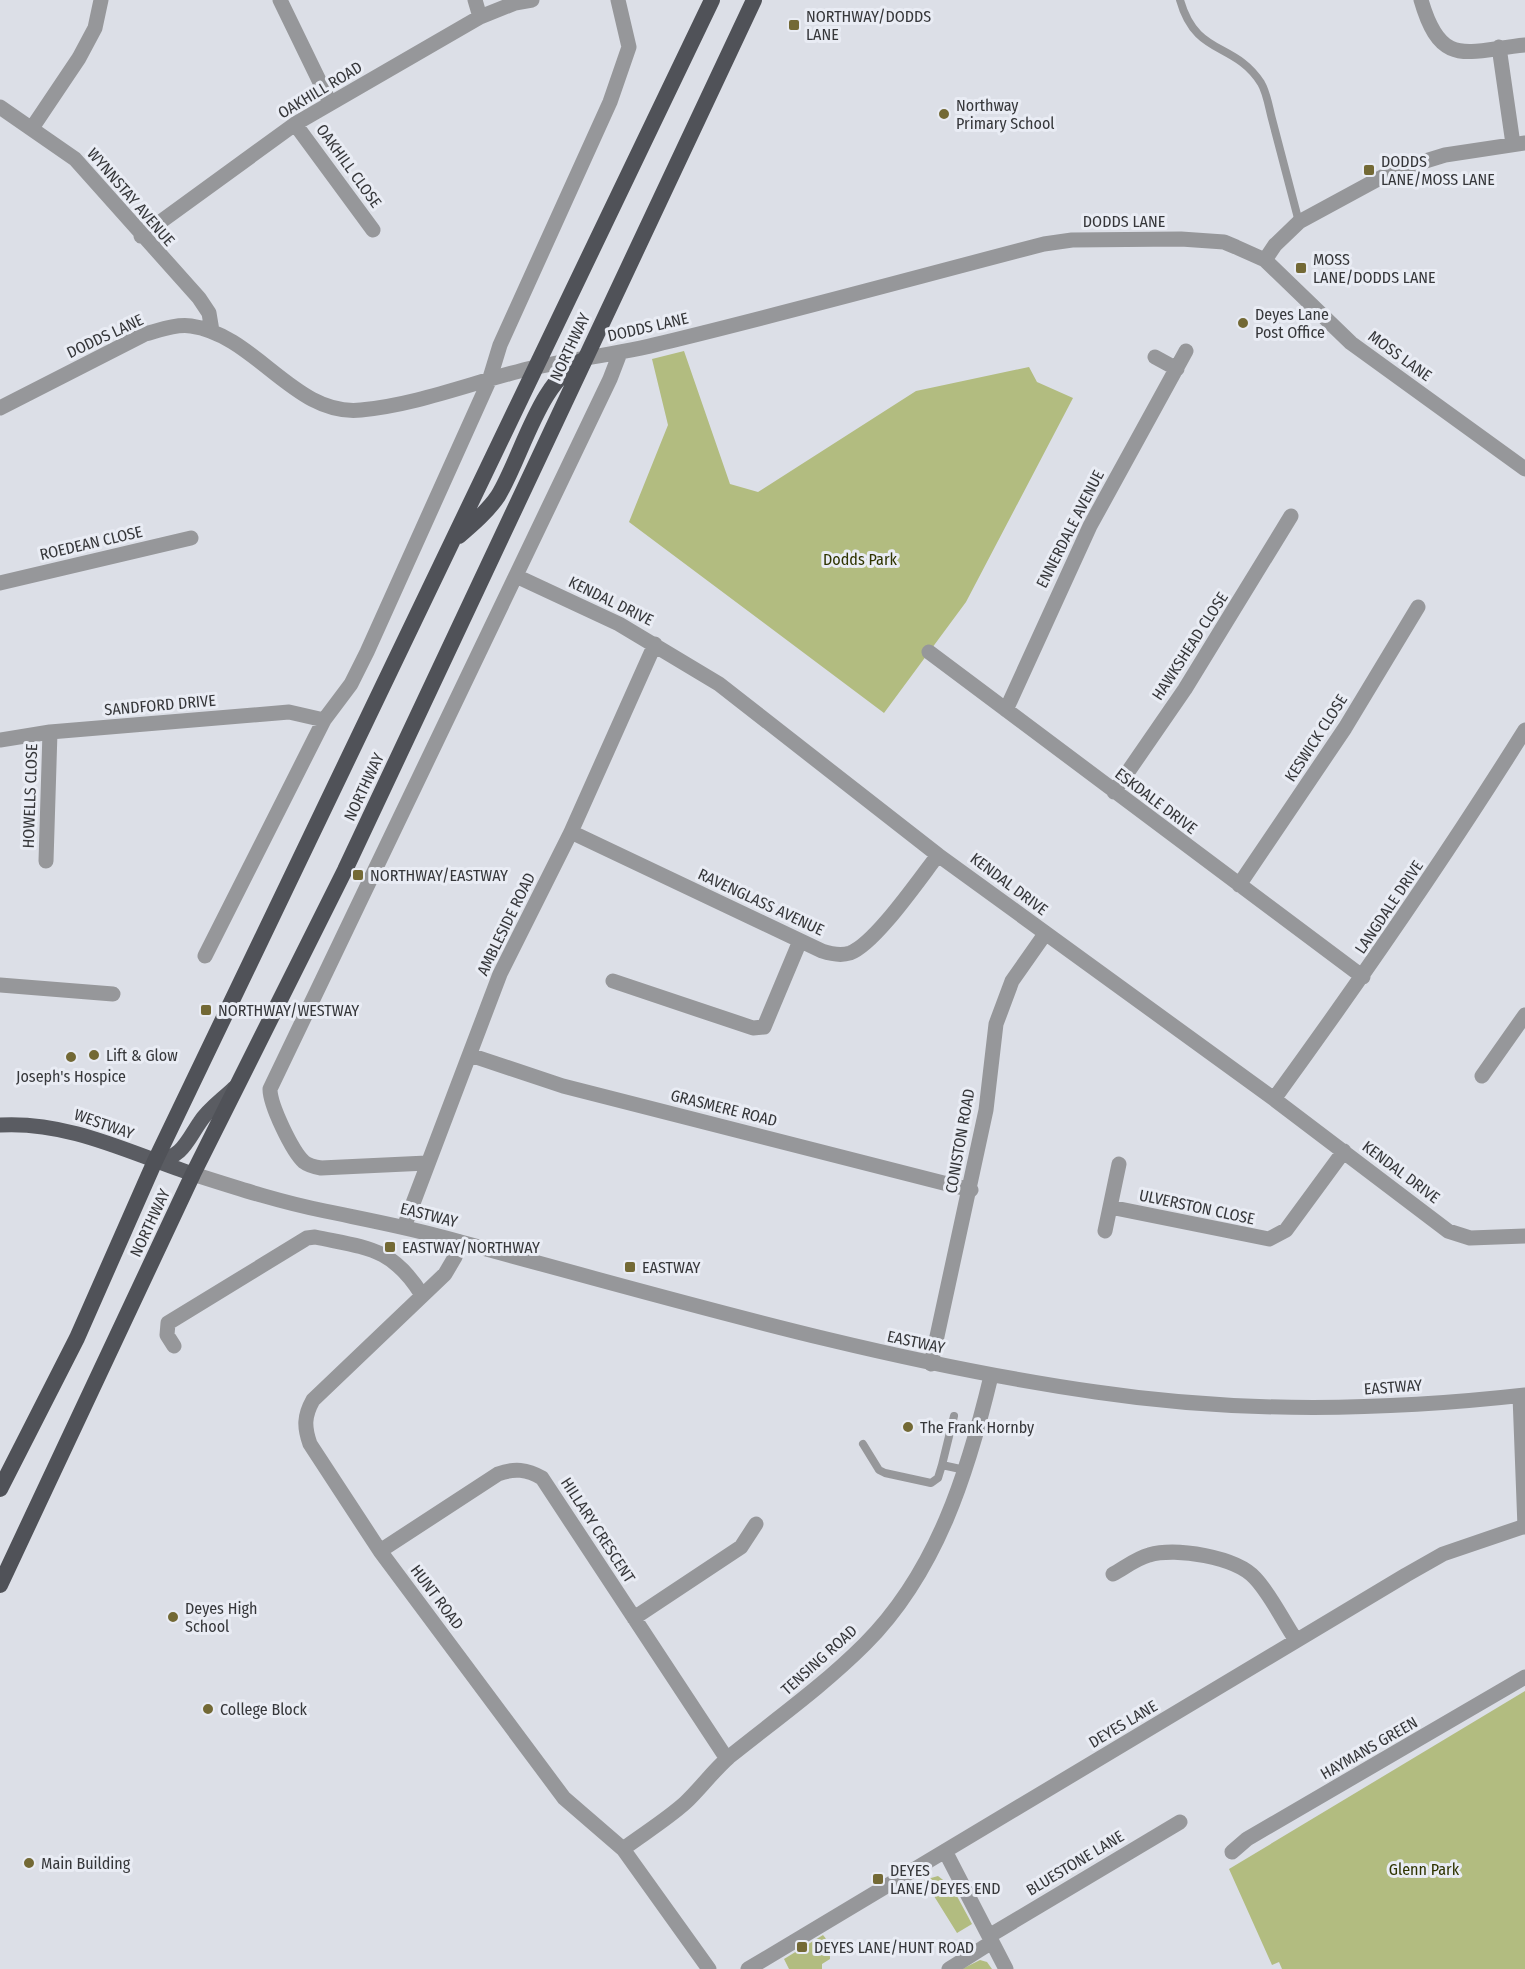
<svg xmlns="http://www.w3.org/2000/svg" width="1525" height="1969" font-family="'Fira Sans Condensed',sans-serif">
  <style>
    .green { fill: #b2bc80 }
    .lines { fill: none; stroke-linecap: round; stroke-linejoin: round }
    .service { stroke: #96979a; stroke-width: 8 }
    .minor { stroke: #96979a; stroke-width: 15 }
    .tertiary { stroke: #96979a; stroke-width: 15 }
    .primary { stroke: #5a5c62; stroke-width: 15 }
    .trunk { stroke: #505258; stroke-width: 16 }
    .poi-dot { fill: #736935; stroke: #e9ecf4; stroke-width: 2 }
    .labels { text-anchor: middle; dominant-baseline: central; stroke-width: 6; stroke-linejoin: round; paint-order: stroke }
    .poi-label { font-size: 16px; fill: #36373a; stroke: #e9ecf4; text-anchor: start }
    .street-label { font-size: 16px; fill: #36373a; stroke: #e9ecf4 }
    .park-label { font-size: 16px; fill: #2f3400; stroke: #e9ecf4 }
  </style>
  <rect width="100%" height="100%" fill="#dcdfe7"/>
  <path class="green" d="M684 351 730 484 758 492 916 391 1029 367 1037 382 1073 398 966 602 884 713 629 522 668 425 652 359Z
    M1525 1691V1969H1282L1279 1962 1272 1965 1229 1869Z
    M938 1876 952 1887 972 1924 957 1933 924 1880Z
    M823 1935C829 1941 830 1951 830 1959L822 1964V1969H789L784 1959Z
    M980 1960 987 1962 992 1969H962Z"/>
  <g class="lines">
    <path class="service" d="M1180 0C1196 57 1234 41 1261 83 1267 93 1269 108 1272 119 1281 153 1290 187 1299 222
      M954 1416 942 1465 965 1470
      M863 1444 879 1470 885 1473 931 1483 938 1478 942 1465"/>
    <path class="minor" d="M280 0 330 103
      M475 0 480 17
      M1421 0C1441 69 1466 51 1525 45
      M1499 47 1513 144
      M0 107 75 159 199 298 209 313 212 331
      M295 124 373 230
      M32 128 79 58 95 28 101 0
      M141 236 295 124 480 17 515 3 532 0
      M1265 260 1275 245 1299 222 1393 171 1445 155 1525 143
      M1155 357 1177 369
      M0 408 145 334C160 330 176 324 191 326 256 335 295 417 361 410 422 404 478 380 536 367 578 358 621 354 662 343 790 312 917 277 1044 244L1072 240 1181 239 1224 242 1236 247 1265 260 1351 343 1525 469
      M516 576 619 624 719 684 938 855 1274 1099 1448 1231 1470 1238 1525 1236
      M0 583 191 538
      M929 652 1363 977
      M1006 710 1090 526 1186 351
      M0 740 50 732 289 712 324 720
      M1114 792 1185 689 1291 516
      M571 832 822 951C831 954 841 956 850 953 875 944 920 878 938 855
      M46 861 50 732
      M1239 885 1345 728 1418 607
      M205 956 324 720 351 684 367 652 489 381 500 345 610 102 629 47 618 0
      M613 981 753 1028 764 1027 800 941
      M0 985 113 994
      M470 1055 563 1086 971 1190
      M1482 1076 1525 1015
      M1274 1099C1362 978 1446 856 1525 730
      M427 1163 321 1168C315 1167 309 1166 304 1162 292 1151 270 1105 270 1089L610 379 620 353
      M1110 1207 1269 1239 1286 1230 1344 1151
      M404 1227 500 974 571 832 655 644
      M1105 1231 1119 1164
      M459 1242 455 1257 445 1274 313 1400C304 1416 304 1427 310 1444L380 1551 564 1798 623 1849 709 1969
      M174 1346 167 1335 168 1323 307 1238 315 1237C367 1248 392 1247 422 1295
      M931 1364 986 1110 996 1024 1012 981 1045 934
      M380 1551 498 1474C514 1468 527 1469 542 1478L727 1759
      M1113 1574C1124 1568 1137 1558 1149 1555 1176 1547 1236 1557 1255 1578 1271 1595 1283 1621 1296 1640
      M634 1618 741 1547 756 1524
      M623 1849C643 1834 666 1820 685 1803 700 1789 713 1771 729 1757 775 1720 823 1686 865 1644 937 1572 968 1472 991 1376
      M945 1851 1006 1969
      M1232 1852 1247 1839 1525 1677
      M989 1936 1180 1822
      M748 1969 1406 1575 1443 1554 1525 1526
      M949 1969 992 1942"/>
    <path class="tertiary" d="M193 1174C237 1188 280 1202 325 1211 363 1219 401 1226 438 1236 656 1294 872 1360 1096 1392 1237 1413 1383 1411 1525 1395
      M1520 1396 1525 1527"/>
    <path class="primary" d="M0 1125C69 1121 130 1153 193 1174
      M156 1161C182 1158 187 1141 200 1122 208 1109 223 1099 234 1088"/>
    <path class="trunk" d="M459 536C473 524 488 511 498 496 522 457 540 377 584 360
      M0 1489 77 1338 155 1161 712 0
      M0 1585 193 1174 345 870 754 0"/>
  </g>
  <g class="poi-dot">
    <rect x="788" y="19" width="12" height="12" rx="3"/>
    <circle cx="944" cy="114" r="6"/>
    <rect x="1363" y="164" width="12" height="12" rx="3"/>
    <rect x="1295" y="262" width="12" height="12" rx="3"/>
    <circle cx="1243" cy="323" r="6"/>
    <rect x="352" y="869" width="12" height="12" rx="3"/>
    <rect x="200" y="1004" width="12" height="12" rx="3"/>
    <circle cx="94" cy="1055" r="6"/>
    <circle cx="71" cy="1057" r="6"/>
    <rect x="384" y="1241" width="12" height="12" rx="3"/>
    <rect x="624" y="1261" width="12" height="12" rx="3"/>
    <circle cx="908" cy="1427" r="6"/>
    <circle cx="173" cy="1617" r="6"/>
    <circle cx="208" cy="1709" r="6"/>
    <circle cx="29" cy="1863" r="6"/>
    <rect x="872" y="1873" width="12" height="12" rx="3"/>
    <rect x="796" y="1941" width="12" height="12" rx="3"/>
  </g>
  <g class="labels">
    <g class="poi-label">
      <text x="806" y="16">NORTHWAY/DODDS<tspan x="806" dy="18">LANE</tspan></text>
      <text x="956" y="105">Northway<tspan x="956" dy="18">Primary School</tspan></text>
      <text x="1381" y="161">DODDS<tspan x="1381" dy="18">LANE/MOSS LANE</tspan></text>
      <text x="1313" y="259">MOSS<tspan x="1313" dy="18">LANE/DODDS LANE</tspan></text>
      <text x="1255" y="314">Deyes Lane<tspan x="1255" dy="18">Post Office</tspan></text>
      <text x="370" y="875">NORTHWAY/EASTWAY</text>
      <text x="218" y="1010">NORTHWAY/WESTWAY</text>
      <text x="106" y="1055">Lift &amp; Glow</text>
      <text x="71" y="1076" text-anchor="middle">Joseph's Hospice</text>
      <text x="402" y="1247">EASTWAY/NORTHWAY</text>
      <text x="642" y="1267">EASTWAY</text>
      <text x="920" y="1427">The Frank Hornby</text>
      <text x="185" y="1608">Deyes High<tspan x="185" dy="18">School</tspan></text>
      <text x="220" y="1709">College Block</text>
      <text x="41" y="1863">Main Building</text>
      <text x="890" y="1870">DEYES<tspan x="890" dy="18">LANE/DEYES END</tspan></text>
      <text x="814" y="1947">DEYES LANE/HUNT ROAD</text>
    </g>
    <g class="street-label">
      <text transform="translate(320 90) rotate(-31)">OAKHILL ROAD</text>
      <text transform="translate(349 166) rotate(54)">OAKHILL CLOSE</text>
      <text transform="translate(131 197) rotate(49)">WYNNSTAY AVENUE</text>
      <text x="1124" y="221">DODDS LANE</text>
      <text transform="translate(648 327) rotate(-13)">DODDS LANE</text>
      <text transform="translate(105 336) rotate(-25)">DODDS LANE</text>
      <text transform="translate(570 347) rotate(-65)">NORTHWAY</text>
      <text transform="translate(1400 356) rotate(36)">MOSS LANE</text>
      <text transform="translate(1070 529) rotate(-63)">ENNERDALE AVENUE</text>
      <text transform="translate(91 543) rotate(-13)">ROEDEAN CLOSE</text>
      <text transform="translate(611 601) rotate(26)">KENDAL DRIVE</text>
      <text transform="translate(1190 646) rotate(-57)">HAWKSHEAD CLOSE</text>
      <text transform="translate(160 705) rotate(-5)">SANDFORD DRIVE</text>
      <text transform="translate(1316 738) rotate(-57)">KESWICK CLOSE</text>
      <text transform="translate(364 787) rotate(-65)">NORTHWAY</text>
      <text transform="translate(30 796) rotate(-88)">HOWELLS CLOSE</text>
      <text transform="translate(1156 801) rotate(37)">ESKDALE DRIVE</text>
      <text transform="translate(1009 884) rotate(37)">KENDAL DRIVE</text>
      <text transform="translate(761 902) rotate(25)">RAVENGLASS AVENUE</text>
      <text transform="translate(1389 907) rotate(-56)">LANGDALE DRIVE</text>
      <text transform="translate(506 924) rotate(-64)">AMBLESIDE ROAD</text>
      <text transform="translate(724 1108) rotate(14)">GRASMERE ROAD</text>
      <text transform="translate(104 1124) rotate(19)">WESTWAY</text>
      <text transform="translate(960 1141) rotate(-80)">CONISTON ROAD</text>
      <text transform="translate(1401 1172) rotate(37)">KENDAL DRIVE</text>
      <text transform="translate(1197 1207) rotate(12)">ULVERSTON CLOSE</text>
      <text transform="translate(429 1215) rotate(14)">EASTWAY</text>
      <text transform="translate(150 1223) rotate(-65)">NORTHWAY</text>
      <text transform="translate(916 1342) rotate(12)">EASTWAY</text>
      <text transform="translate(1393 1387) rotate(-4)">EASTWAY</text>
      <text transform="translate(598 1530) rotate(57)">HILLARY CRESCENT</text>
      <text transform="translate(437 1597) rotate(53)">HUNT ROAD</text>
      <text transform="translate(819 1660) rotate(-42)">TENSING ROAD</text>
      <text transform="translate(1123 1724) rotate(-31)">DEYES LANE</text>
      <text transform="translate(1369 1748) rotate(-30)">HAYMANS GREEN</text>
      <text transform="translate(1075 1863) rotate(-31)">BLUESTONE LANE</text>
    </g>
    <g class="park-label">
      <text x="860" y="559">Dodds Park</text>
      <text x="1424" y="1869">Glenn Park</text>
    </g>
  </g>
</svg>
